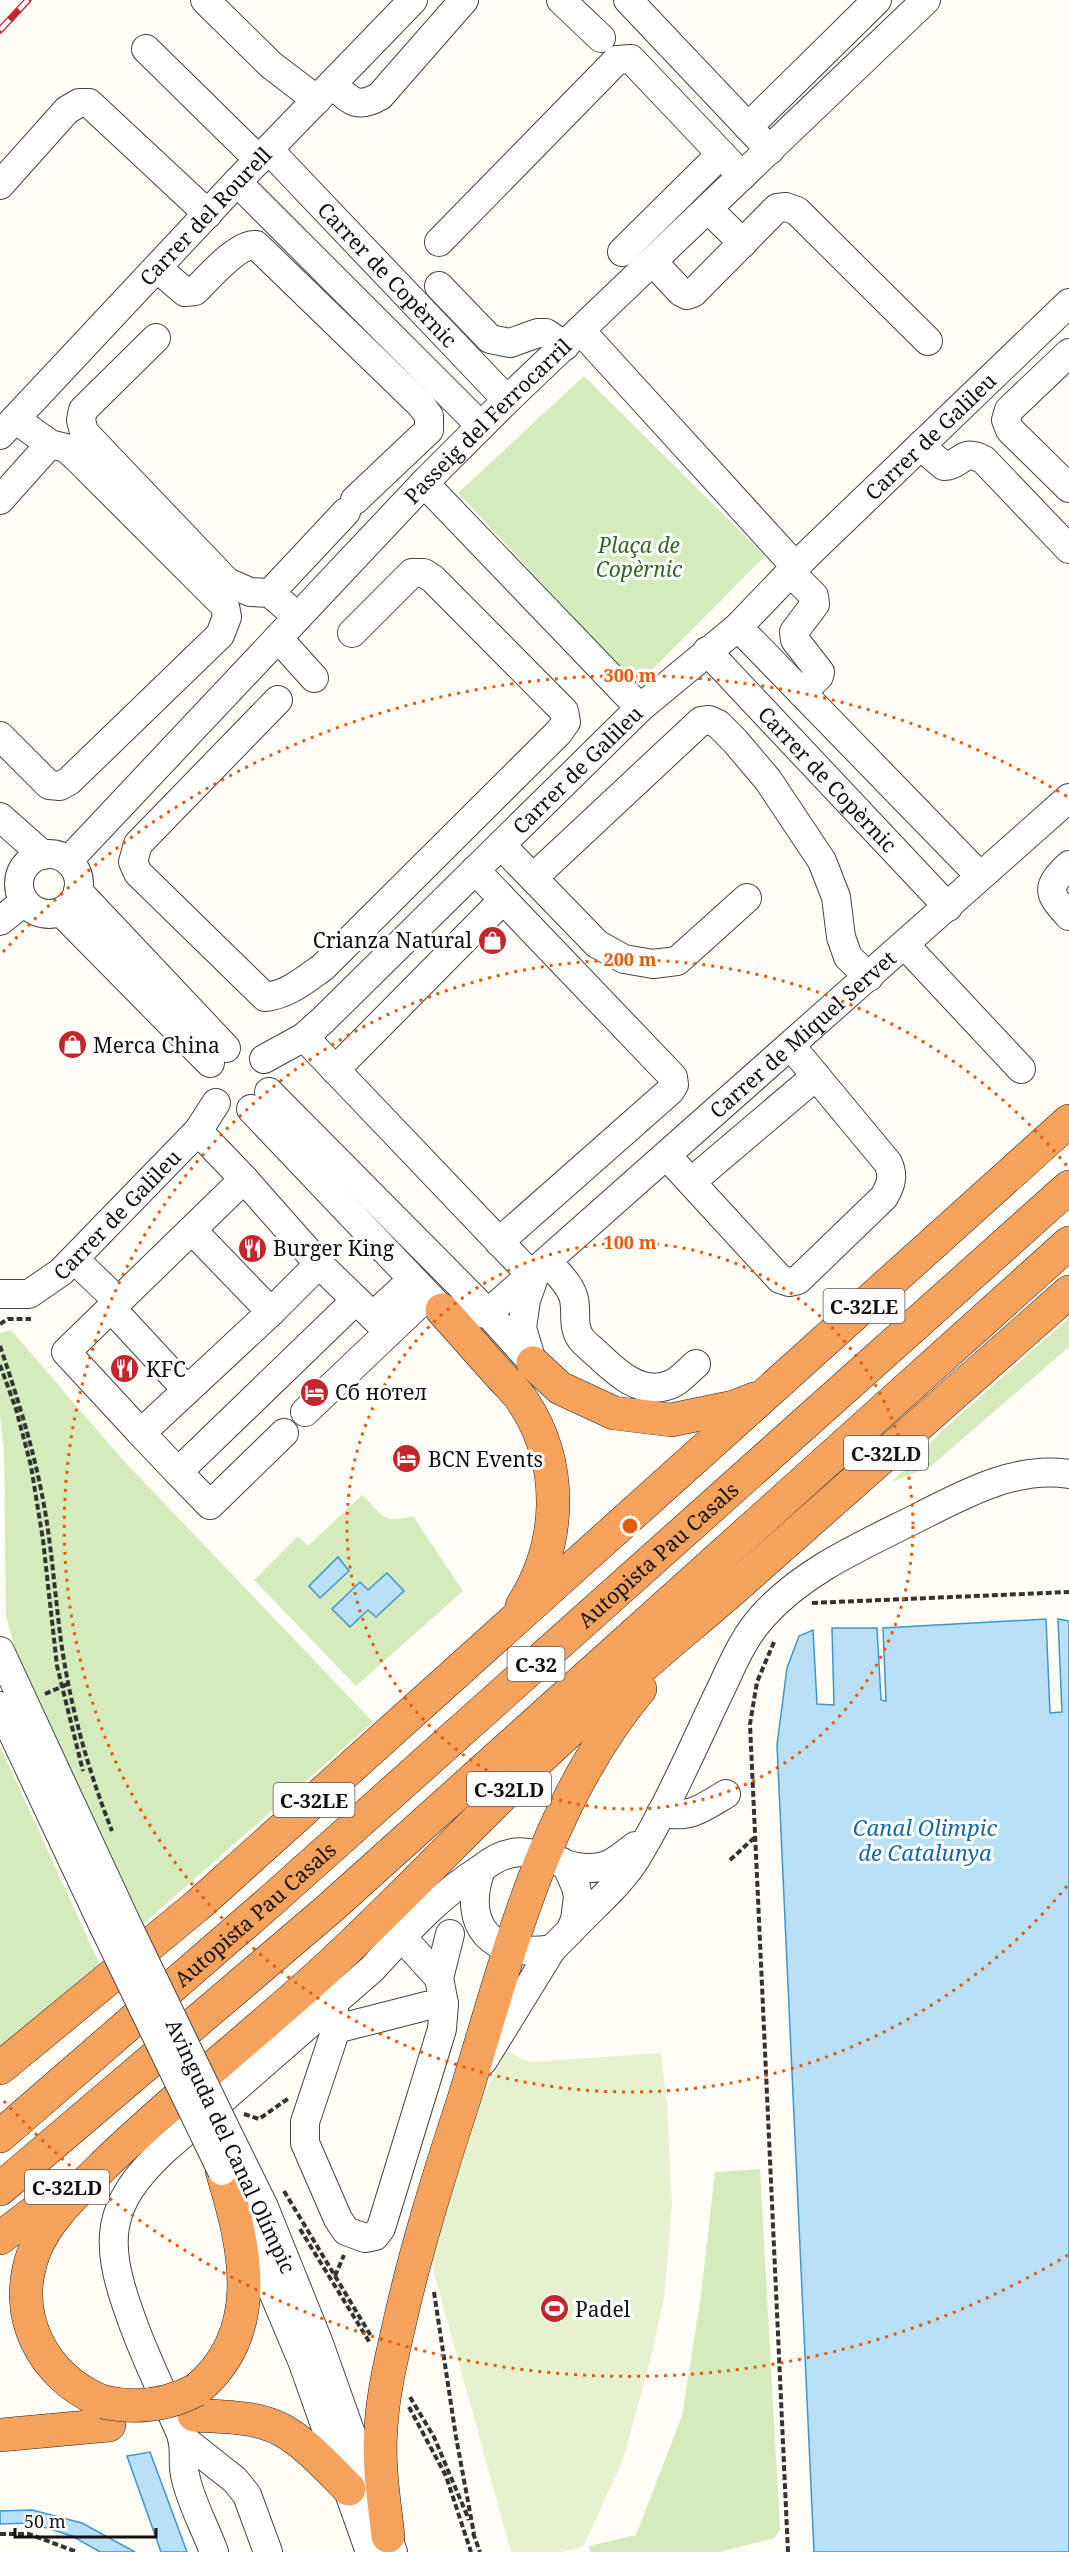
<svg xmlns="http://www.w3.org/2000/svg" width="1069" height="2552" font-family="'Noto Serif',serif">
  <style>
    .green { fill: #d5ebbd }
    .pitch { fill: #e6f2cf }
    .water { fill: #b9e0f7; stroke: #3f96cf; stroke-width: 1.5 }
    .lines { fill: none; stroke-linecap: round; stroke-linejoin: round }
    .minor-casing { stroke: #444; stroke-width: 30 }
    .highway-casing { stroke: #222; stroke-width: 34 }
    .path { stroke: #333; stroke-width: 4; stroke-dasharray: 6 3; stroke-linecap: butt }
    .minor { stroke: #fff; stroke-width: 28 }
    .highway { stroke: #f5a25d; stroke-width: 33 }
    .rail-casing { stroke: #c4262e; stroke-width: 7 }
    .rail { stroke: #fff; stroke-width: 4.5; stroke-dasharray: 14; stroke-linecap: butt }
    .minor-bridge-casing { stroke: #444; stroke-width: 30; stroke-linecap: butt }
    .highway-bridge-casing { stroke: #222; stroke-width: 34; stroke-linecap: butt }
    .minor-bridge { stroke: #fff; stroke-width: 28 }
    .highway-bridge { stroke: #f5a25d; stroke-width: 33 }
    .ring { fill: none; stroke: #e8590c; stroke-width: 3; stroke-dasharray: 3 6 }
    .labels { text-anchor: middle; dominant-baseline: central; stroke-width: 6; stroke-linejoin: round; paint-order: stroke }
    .shield { fill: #fff; stroke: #585858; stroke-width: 1.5 }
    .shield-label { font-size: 20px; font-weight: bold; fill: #111 }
    .street-label { font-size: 21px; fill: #111; stroke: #fff }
    .park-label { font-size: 21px; font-style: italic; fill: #2f6b1f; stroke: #fff }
    .poi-label { font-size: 21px; fill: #111; stroke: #fff; text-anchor: start }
    .water-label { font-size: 22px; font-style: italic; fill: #1768a6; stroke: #fff }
    .centre { fill: #e8590c; stroke: #fff; stroke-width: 3 }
    .ring-label { font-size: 18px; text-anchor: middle; font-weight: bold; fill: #e8590c; stroke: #fff; stroke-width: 6; stroke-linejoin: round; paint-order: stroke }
  </style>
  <rect width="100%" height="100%" fill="#fffdf5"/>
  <path class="green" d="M584 376 765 556 637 685 458 493Z
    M1069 1318V1347L930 1467 892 1482 944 1429Z
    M11 1330 122 1459 373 1722 142 1925 18 1660 6 1616 4 1453 0 1415V1333Z
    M362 1495C383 1515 382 1525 413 1516L463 1591 356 1686 254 1580 298 1536 308 1546Z
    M0 1746 101 1967 0 2052Z
    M760 2169 780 2530 774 2538 720 2552H590L589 2546 636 2535 682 2416 701 2295 715 2172Z"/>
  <path class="pitch" d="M506 2051 530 2062 661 2053 667 2103 672 2206 664 2299 650 2361 623 2460 583 2547 561 2552H511L432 2266 433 2253 482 2099Z"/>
  <path class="water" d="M338 1557 349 1571 320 1598 309 1586Z
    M387 1573 404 1591 376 1617 368 1610 350 1627 332 1609 360 1582 368 1590Z
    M1046 1619 1050 1713 1062 1712 1058 1619 1069 1621V2552H814L777 1745 787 1668 799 1636 813 1630 817 1704 834 1705 832 1628H877L881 1700 886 1701 883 1628Z
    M150 2452 187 2552H161L127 2456Z
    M32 2510 82 2523 135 2552H100L72 2536 31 2523 0 2524V2511Z"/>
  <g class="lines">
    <defs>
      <g id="minor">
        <path d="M205 0 271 65 317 100"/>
        <path d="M561 0 601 38"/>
        <path d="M628 0 770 150"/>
        <path d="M146 49 259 160"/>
        <path d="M332 84C350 100 356 110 380 96L464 0"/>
        <path d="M748 127 877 0"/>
        <path id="s1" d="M269 150 507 400"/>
        <path d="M237 182 481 426"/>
        <path d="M0 185 67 110 79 103H89L208 214"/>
        <path d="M708 209 743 243"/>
        <path d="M439 242 617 60 631 59 742 176"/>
        <path d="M622 252 721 154"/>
        <path d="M653 262 681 292 687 295 693 293 777 208 786 207 797 211 928 341"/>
        <path d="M157 268 185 292 195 291C208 278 238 243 256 245L421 405 429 416V430L355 500"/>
        <path d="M439 286 490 339 510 343 538 333H546L565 346"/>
        <path d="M581 331 796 567"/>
        <path d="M156 338 83 410 81 420 84 432 227 582 250 592 270 593 298 617"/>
        <path d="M1069 353 1009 410 1006 420 1010 430 1069 488"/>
        <path id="s2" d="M0 435 237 182 413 0"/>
        <path d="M920 446 944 466C962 466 961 447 984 460L1069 549"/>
        <path d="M424 483 640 708"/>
        <path d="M0 500 50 444"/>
        <path d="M790 572 814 596 815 604 794 632 795 640 820 672 819 676 802 693"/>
        <path d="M270 593 346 512"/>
        <path d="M738 627 980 876"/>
        <path d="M278 638 314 678"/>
        <path id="s3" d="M707 651 948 907"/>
        <path d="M278 700 138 844 133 862 138 873 265 997C287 995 305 980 323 967L559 732 566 722 564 711 433 579 424 573H412L352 633"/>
        <path d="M0 736 49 785 60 786 69 781 220 635 227 617 225 606 78 459 66 448 50 444 15 419"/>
        <path d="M0 817 43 855"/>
        <path d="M501 845 597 944 624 959 653 964 677 961 747 898"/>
        <circle cx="49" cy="884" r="30"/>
        <path id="s4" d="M68 861 424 483 507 400 926 0"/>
        <path d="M1069 865C1045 888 1048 893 1069 916"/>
        <path d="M475 870 673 1077 674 1085 670 1091 499 1242"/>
        <path d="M533 878 701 721 709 720 718 724 735 741 768 780 822 861 836 897 841 937 848 957 869 977"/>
        <path d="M78 891 226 1048"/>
        <path d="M61 912 210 1063"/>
        <path d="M0 921 24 902"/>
        <path d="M905 945 1021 1069"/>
        <path d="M304 1037 532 1276"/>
        <path id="s5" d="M264 1059 304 1037 323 1020 640 708 738 627 806 556 1069 303"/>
        <path d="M335 1070 503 900"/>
        <path d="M269 1092 488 1313 533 1363"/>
        <path id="s6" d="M251 1109 442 1310 468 1314 488 1313 1069 798"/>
        <path d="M198 1131 244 1179"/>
        <path d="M667 1156 780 1279 789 1282 798 1280 884 1197C891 1185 894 1176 888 1163L791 1046"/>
        <path d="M244 1179 319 1264 271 1312 141 1433 66 1352Z"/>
        <path d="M691 1182 816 1076"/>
        <path d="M192 1230 271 1312"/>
        <path d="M75 1260 118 1301"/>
        <path d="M548 1262C557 1273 571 1285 574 1299 577 1314 572 1326 581 1339 586 1345 593 1350 598 1355 616 1372 639 1394 666 1386 678 1383 687 1372 696 1364"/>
        <path d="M319 1264 389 1332"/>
        <path id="s7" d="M0 1294H29L61 1272 198 1131 216 1103"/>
        <path d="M111 1308 187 1390"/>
        <path d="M373 1316 412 1280"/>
        <path d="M531 1358 522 1328 526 1300 536 1272"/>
        <path d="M305 1412 427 1296"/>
        <path d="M141 1433 178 1472"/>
        <path d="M284 1433 210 1505 178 1472 356 1300"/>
        <path d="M0 1651 125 1920"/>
        <path d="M0 1706 103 1925"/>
        <path d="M661 1813C691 1818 701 1809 726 1794"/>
        <path d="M570 1931C591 1908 620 1885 637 1857 667 1807 691 1752 716 1699 730 1671 741 1640 763 1616 805 1569 868 1543 923 1515 968 1492 1017 1466 1069 1474"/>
        <path d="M409 1945 439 1978"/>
        <path d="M552 1949C492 1959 461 1927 481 1869 531 1827 557 1879 604 1866 615 1863 626 1853 635 1846"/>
        <path d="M333 2003 336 2029 305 2122V2143L338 2219 346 2231 365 2238 375 2236 381 2228 442 2029 444 2004 439 1978 450 1934"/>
        <path d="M336 2029 426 2006 444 2004"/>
        <path d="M483 2061 552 1949 570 1931 575 1920 578 1897 576 1887 568 1869 562 1862"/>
        <path d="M229 2136 264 2207 318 2341 393 2552"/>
        <path d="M244 2223 303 2363 370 2552"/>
        <path d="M182 2438 235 2480 247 2495 268 2552"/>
        <path d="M214 2552C205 2527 190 2501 185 2475 182 2462 186 2447 181 2434 163 2393 143 2354 129 2312 104 2242 106 2205 162 2152L372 1969C405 1933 440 1894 481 1869"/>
      </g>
      <g id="highway">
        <path d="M442 1310C462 1332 481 1354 500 1375 508 1384 518 1393 524 1403 564 1465 562 1543 522 1606"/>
        <path d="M533 1363 560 1388 614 1413 671 1420 734 1407 754 1399"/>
        <path d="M0 2068 198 1905 1069 1121"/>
        <path id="s8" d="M0 2136 273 1899 1069 1187"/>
        <path d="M0 2189 329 1909 1069 1243"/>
        <path d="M0 2238 61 2192"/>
        <path d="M196 2390C266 2333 245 2246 222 2171"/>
        <path d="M103 2402C43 2377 10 2316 34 2252 48 2216 78 2192 104 2165 175 2096 254 2035 327 1968 407 1894 482 1812 562 1738 617 1687 675 1639 732 1590 844 1491 956 1391 1069 1292"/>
        <path d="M194 2415C223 2417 256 2416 282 2430 307 2444 328 2468 349 2489"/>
        <path d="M0 2435 109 2425"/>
        <path d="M388 2536C384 2500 378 2464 381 2428 383 2392 392 2356 400 2321 417 2245 440 2172 464 2099 508 1957 543 1806 640 1689"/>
      </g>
    </defs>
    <use href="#minor" class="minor-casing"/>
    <use href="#highway" class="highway-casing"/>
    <path class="path" d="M0 1324 8 1319H31
      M0 1346C18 1399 34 1450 44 1505 52 1550 55 1596 61 1641 70 1706 88 1770 112 1831
      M0 1365 16 1409 31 1466 43 1540 57 1666 83 1771
      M812 1603 1069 1592
      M774 1642 757 1682 750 1724 788 2552
      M45 1694 68 1684
      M730 1860 754 1838
      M244 2114 259 2119 289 2098
      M284 2191 371 2336
      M300 2229 370 2343
      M335 2276 344 2255
      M434 2292 456 2437 474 2534
      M410 2397 434 2437 469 2520
      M409 2407 446 2476 471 2552
      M473 2533 480 2552
      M0 2534H29L77 2552"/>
    <use href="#minor" class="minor"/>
    <use href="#highway" class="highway"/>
    <defs>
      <path id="rail" d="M0 30 28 0"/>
    </defs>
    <use href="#rail" class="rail-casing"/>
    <use href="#rail" class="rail"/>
    <defs>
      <path id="minor-bridge" d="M125 1920 229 2136
        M103 1925 222 2171"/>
      <path id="highway-bridge" d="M103 2402C136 2409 166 2406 196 2390"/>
    </defs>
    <use href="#minor-bridge" class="minor-bridge-casing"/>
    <use href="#highway-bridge" class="highway-bridge-casing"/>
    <use href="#minor-bridge" class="minor-bridge"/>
    <use href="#highway-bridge" class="highway-bridge"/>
  </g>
  <g class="ring">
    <circle cx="630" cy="1526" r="283"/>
    <path d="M1067 1886A566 566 0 1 1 1067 1166"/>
    <path d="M1068 2255A850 850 0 0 1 3 2100M3 952A850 850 0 0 1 1068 797"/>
  </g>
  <defs>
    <symbol id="shop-disc" viewBox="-11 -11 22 22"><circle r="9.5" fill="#c4262e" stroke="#fff"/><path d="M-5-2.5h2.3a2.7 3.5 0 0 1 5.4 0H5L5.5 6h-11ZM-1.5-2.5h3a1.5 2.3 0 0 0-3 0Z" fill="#fff"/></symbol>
    <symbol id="restaurant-disc" viewBox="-11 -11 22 22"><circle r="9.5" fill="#c4262e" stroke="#fff"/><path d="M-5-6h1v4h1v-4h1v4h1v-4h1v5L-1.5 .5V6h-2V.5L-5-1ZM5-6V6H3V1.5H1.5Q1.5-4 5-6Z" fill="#fff"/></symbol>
    <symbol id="hotel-disc" viewBox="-11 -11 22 22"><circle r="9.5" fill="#c4262e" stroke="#fff"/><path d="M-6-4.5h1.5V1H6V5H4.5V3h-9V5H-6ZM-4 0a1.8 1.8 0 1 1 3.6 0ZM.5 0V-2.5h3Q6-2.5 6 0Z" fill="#fff"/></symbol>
    <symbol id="stadium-disc" viewBox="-11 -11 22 22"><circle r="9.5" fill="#c4262e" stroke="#fff"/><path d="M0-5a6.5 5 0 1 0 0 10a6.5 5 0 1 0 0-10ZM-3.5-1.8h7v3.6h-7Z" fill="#fff"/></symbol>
  </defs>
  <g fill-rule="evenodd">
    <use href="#shop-disc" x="476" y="924" width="33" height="33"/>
    <use href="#shop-disc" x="56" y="1028" width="33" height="33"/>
    <use href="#restaurant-disc" x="236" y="1232" width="33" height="33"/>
    <use href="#restaurant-disc" x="108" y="1352" width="33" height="33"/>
    <use href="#hotel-disc" x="298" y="1376" width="33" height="33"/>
    <use href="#hotel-disc" x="390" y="1442" width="33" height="33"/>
    <use href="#stadium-disc" x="538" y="2292" width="33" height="33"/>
  </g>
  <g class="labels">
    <g class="shield">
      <rect x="823.5" y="1289" width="81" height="34" rx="4.5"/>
      <rect x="844" y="1436" width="84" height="34" rx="4.5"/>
      <rect x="507.5" y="1647" width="57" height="34" rx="4.5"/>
      <rect x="467" y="1772" width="84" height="34" rx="4.5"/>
      <rect x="273.5" y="1783" width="81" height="34" rx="4.5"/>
      <rect x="25" y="2170" width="84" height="34" rx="4.5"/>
    </g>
    <g class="shield-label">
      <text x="864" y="1306">C-32LE</text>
      <text x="886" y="1453">C-32LD</text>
      <text x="536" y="1664">C-32</text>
      <text x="509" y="1789">C-32LD</text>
      <text x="314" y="1800">C-32LE</text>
      <text x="67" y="2187">C-32LD</text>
    </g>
    <g class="street-label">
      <text stroke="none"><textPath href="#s2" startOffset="300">Carrer del Rourell</textPath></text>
      <text stroke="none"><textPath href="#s1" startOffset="172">Carrer de Copèrnic</textPath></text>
      <text stroke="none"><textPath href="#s4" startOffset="608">Passeig del Ferrocarril</textPath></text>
      <text stroke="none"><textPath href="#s5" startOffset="914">Carrer de Galileu</textPath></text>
      <text stroke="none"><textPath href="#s5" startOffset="428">Carrer de Galileu</textPath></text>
      <text stroke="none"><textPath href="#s3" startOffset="176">Carrer de Copèrnic</textPath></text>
      <text stroke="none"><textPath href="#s6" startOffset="744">Carrer de Miquel Servet</textPath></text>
      <text stroke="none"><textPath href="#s7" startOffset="148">Carrer de Galileu</textPath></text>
      <text stroke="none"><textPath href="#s8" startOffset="878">Autopista Pau Casals</textPath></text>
      <text stroke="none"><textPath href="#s8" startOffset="338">Autopista Pau Casals</textPath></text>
      <text transform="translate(231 2146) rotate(65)">Avinguda del Canal Olímpic</text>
    </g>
    <g class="park-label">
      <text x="639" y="545">Plaça de<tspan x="639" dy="24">Copèrnic</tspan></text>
    </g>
    <g class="poi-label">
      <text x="472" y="940" text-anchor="end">Crianza Natural</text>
      <text x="93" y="1045">Merca China</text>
      <text x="273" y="1248">Burger King</text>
      <text x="146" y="1369">KFC</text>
      <text x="335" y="1392">Сб нотел</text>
      <text x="428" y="1459">BCN Events</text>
      <text x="575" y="2309">Padel</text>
    </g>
    <g class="water-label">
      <text x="925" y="1827">Canal Olimpic<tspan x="925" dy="25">de Catalunya</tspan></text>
    </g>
  </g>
  <circle cx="630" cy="1526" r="9" class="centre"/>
  <g class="ring-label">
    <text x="630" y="682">300 m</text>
    <text x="630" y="966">200 m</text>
    <text x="630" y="1249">100 m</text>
  </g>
  <path d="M15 2528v9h141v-9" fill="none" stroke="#111111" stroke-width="3"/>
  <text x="24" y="2528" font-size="18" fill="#111111" stroke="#ffffff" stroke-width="4.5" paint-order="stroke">50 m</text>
</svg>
